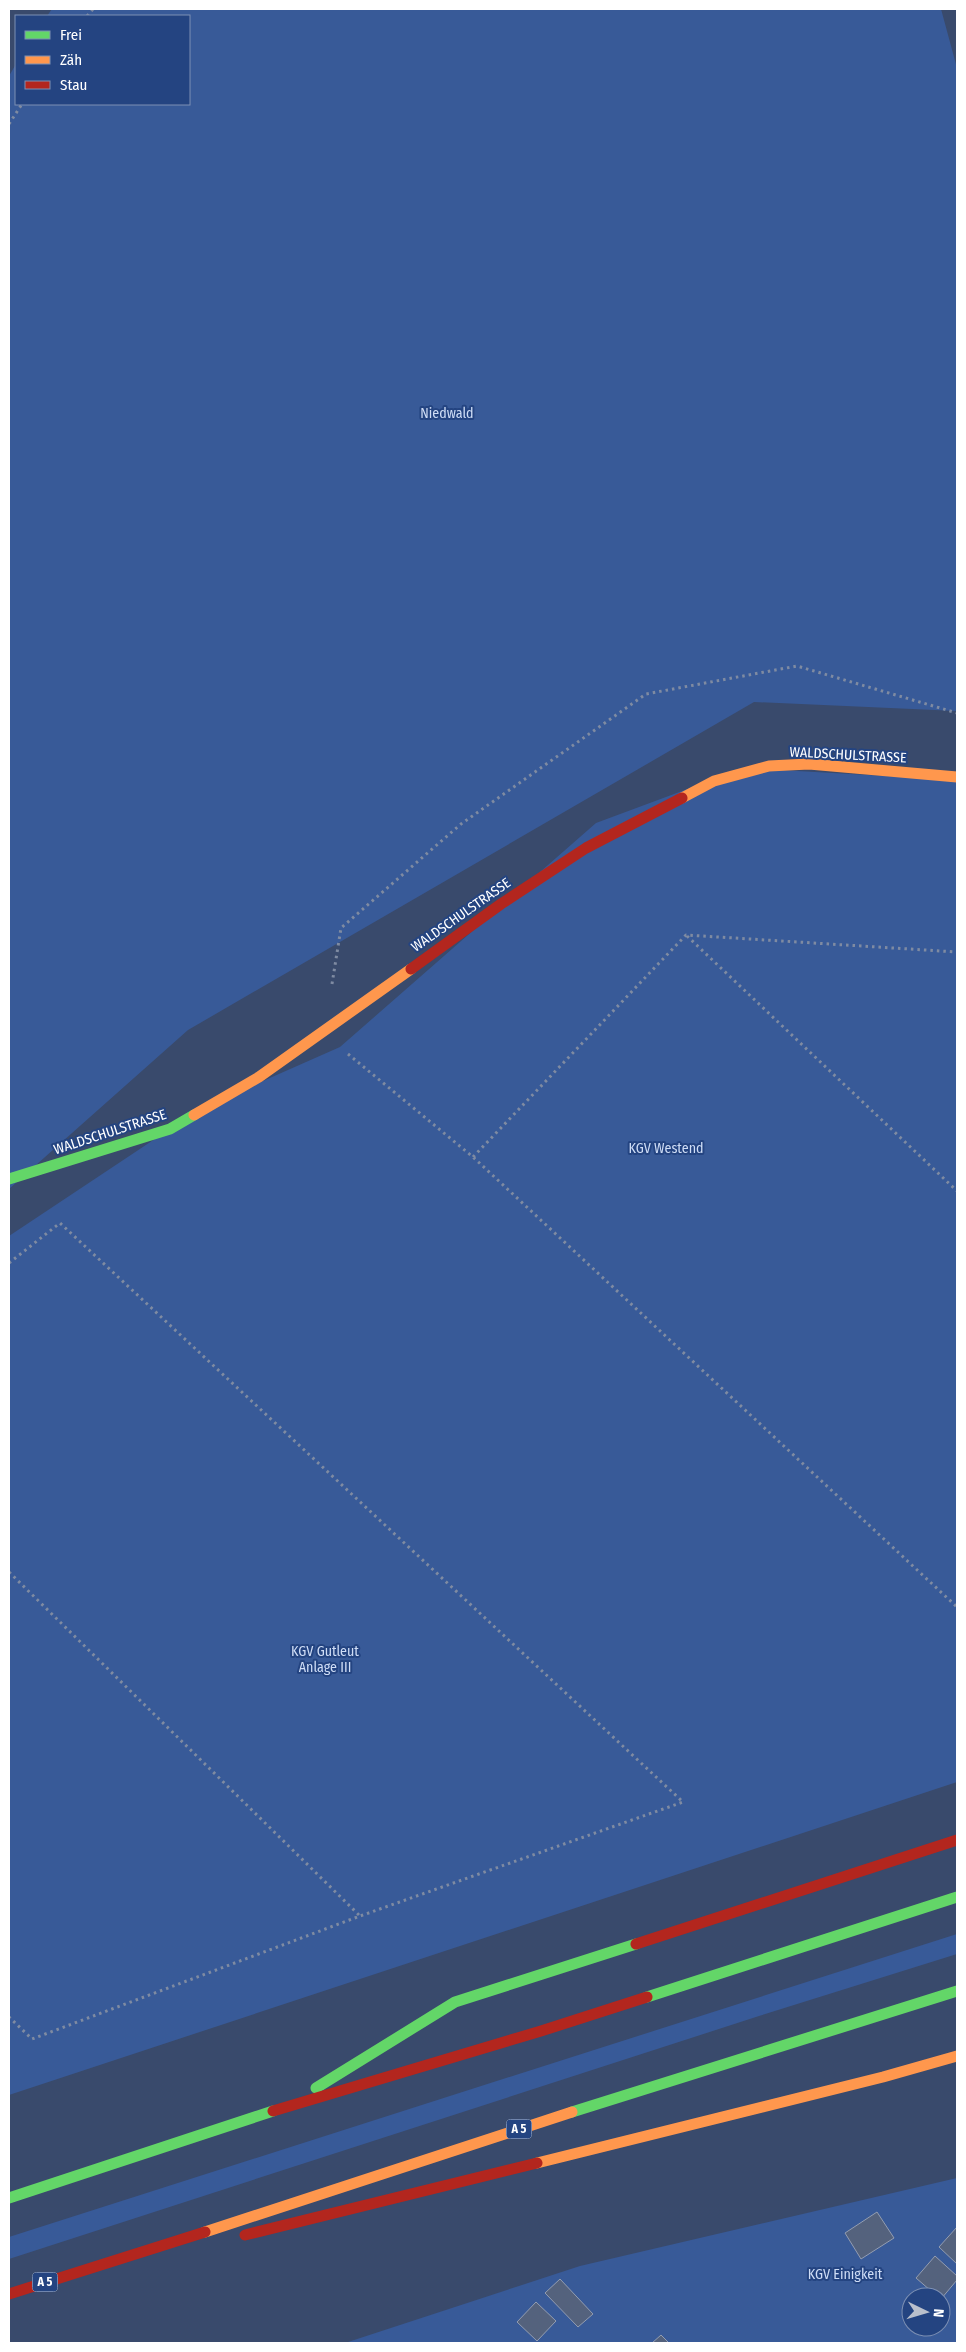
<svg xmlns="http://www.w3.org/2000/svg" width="966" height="2352" font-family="'Fira Sans Condensed',sans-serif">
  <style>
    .green { fill: #385a98; fill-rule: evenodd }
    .building { fill: #54627d; stroke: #939db1 }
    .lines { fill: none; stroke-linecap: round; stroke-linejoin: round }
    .path { stroke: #7f8ba2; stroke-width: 3; stroke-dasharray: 2.5 4; stroke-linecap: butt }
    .fast { stroke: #63d668; stroke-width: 11 }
    .slow { stroke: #ff974d; stroke-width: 11 }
    .jam { stroke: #b3261e; stroke-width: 11 }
    .labels { text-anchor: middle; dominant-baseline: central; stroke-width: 4; stroke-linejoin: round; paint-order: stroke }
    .shield { fill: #244481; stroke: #bdc7d9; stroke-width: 1 }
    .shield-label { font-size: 12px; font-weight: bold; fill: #fff }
    .park-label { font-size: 14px; fill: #cfddf6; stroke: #244481 }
    .street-label { font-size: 14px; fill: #fff; stroke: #244481 }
  </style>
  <rect width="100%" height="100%" fill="#394a6c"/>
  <path class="green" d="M52 9H941L957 68V711L754 702 188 1030 9 1189V76L16 64V104H189V16H47Z
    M744 768 957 780V1782L9 2095V1236L200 1109 340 1047 596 823Z
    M957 1934V1954L759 2016 9 2259V2237Z
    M957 2178V2343H345L580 2266ZM911 2297H941V2327H911Z"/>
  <path class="building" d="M877 2212 894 2238 861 2259 845 2233Z
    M957 2227V2264L939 2247Z
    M935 2256 957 2276V2280L941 2299V2297H938L916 2278Z
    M560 2279 593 2314 578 2327 545 2293Z
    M536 2302 556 2321 537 2341 517 2322Z
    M661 2335 669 2343H652Z"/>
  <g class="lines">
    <path class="path" d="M87 16 93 9
      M9 124 22 104
      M687 936 957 1191
      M332 984 341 928 461 824 646 694 797 666 957 713
      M348 1054 473 1157 957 1607
      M473 1157 686 935 957 952
      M9 1263 60 1223 683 1802 360 1916 32 2039 9 2017
      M9 1572 360 1916"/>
    <path class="fast" d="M9 1179 170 1129 194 1115
      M647 1997 957 1897
      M316 2088 455 2002 636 1944
      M572 2112 957 1991
      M9 2198 273 2111"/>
    <path class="slow" d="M682 798 714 781 769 766 809 764 957 777
      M194 1115 259 1077 411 969
      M537 2163 883 2077 957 2056
      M205 2232 572 2112"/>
    <path class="jam" d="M411 969 501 904 586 848 682 798
      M636 1944 957 1840
      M273 2111 541 2031 647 1997
      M245 2235 537 2163
      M9 2294 205 2232"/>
  </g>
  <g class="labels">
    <g class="shield">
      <rect x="506.5" y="2119.5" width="25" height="19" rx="4"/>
      <rect x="32.5" y="2272.5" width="25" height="19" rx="4"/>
    </g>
    <g class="shield-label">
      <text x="519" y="2129">A 5</text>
      <text x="45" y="2282">A 5</text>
    </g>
    <g class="park-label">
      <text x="447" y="413">Niedwald</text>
      <text x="666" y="1148">KGV Westend</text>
      <text x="325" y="1651">KGV Gutleut<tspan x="325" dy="16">Anlage III</tspan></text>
      <text x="845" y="2274">KGV Einigkeit</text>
    </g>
    <g class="street-label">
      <text transform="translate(848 755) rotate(3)">WALDSCHULSTRASSE</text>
      <text transform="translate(461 915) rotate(-35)">WALDSCHULSTRASSE</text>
      <text transform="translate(110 1132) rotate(-18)">WALDSCHULSTRASSE</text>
    </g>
  </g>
  <rect width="966" height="2352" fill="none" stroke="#ffffff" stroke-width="20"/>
  <rect x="15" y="15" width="175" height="90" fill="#244481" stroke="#7c8fb3"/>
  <rect x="25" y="31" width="25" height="8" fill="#63d668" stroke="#7c8fb3"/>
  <text x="60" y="40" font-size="15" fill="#ffffff">Frei</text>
  <rect x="25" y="56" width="25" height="8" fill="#ff974d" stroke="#7c8fb3"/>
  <text x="60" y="65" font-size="15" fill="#ffffff">Zäh</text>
  <rect x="25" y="81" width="25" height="8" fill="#b3261e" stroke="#7c8fb3"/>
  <text x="60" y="90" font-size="15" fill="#ffffff">Stau</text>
  <g transform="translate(926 2312) rotate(95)"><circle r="24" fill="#244481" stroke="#7c8fb3"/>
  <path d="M0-4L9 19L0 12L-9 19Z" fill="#bac0cc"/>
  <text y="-8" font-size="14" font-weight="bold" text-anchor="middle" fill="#ffffff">N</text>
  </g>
</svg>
